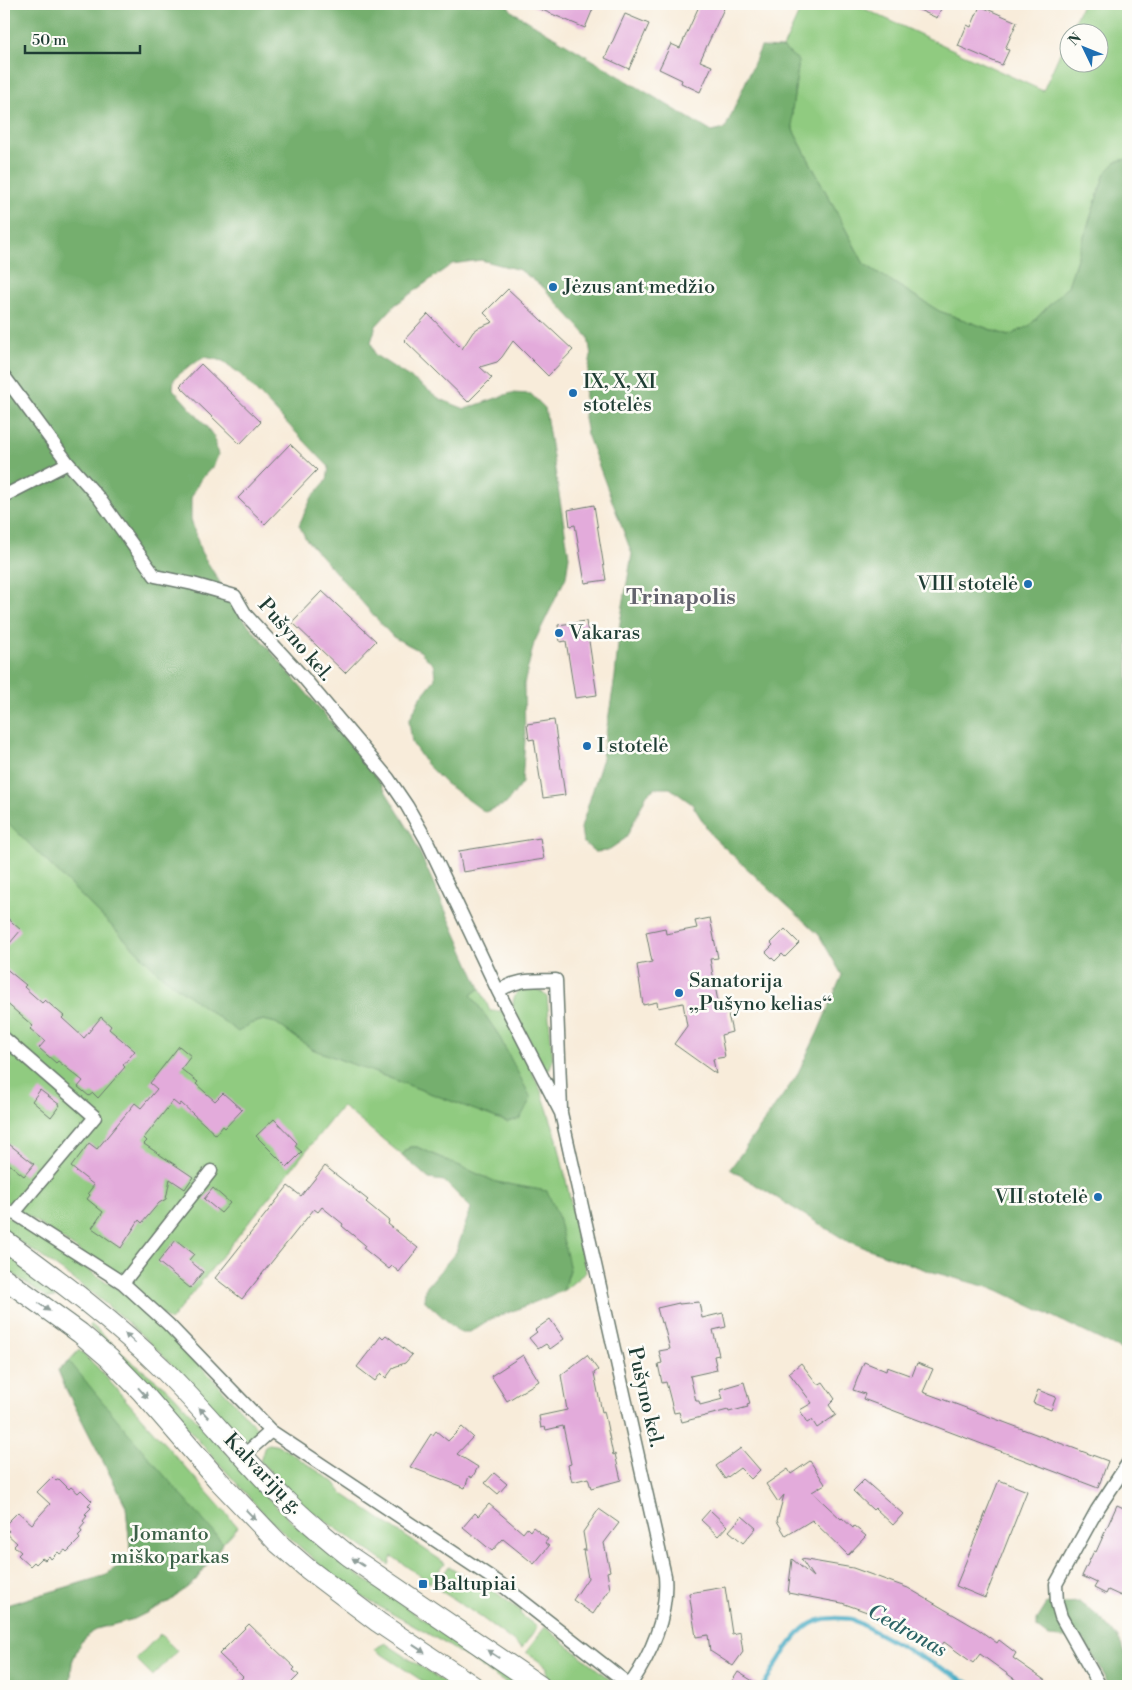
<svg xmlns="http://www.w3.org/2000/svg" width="1132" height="1690" font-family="'Libre Bodoni',serif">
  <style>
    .green { fill: #90cb80; stroke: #58845a; fill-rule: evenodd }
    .forest { fill: #74af6e; stroke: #4a7651 }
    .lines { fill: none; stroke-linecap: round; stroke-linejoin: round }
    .stream { stroke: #44abc4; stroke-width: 4.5 }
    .building { fill: #e3abdb }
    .minor-casing { stroke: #6b7a6e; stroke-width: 15 }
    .primary-casing { stroke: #6b7a6e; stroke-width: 22 }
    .minor { stroke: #fff; stroke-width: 12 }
    .primary { stroke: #fff; stroke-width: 20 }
    .oneway { fill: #8f9e9a }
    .poi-dot { fill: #1f6fb2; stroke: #fdfcf7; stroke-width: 2 }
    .labels { text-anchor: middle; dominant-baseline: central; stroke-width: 5; stroke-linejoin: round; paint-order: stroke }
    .poi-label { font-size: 20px; fill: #1f3d34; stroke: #fdfcf7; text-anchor: start }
    .street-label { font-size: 20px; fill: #1f3d34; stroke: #fdfcf7 }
    .park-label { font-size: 20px; fill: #3b6047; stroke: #fdfcf7 }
    .water-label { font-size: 21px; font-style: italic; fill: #2c6466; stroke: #fdfcf7 }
    .quarter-label { font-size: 22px; font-weight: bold; fill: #64646e; stroke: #fdfcf7 }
  </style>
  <rect width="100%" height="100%" fill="#fdfcf7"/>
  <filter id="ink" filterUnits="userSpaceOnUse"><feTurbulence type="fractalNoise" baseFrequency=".02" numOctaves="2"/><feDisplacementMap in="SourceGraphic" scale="10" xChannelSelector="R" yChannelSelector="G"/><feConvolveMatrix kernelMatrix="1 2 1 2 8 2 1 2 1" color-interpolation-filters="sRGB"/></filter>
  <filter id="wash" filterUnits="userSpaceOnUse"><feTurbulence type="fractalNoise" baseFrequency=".0096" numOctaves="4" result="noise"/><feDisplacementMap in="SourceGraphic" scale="20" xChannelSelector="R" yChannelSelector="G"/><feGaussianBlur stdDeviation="1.12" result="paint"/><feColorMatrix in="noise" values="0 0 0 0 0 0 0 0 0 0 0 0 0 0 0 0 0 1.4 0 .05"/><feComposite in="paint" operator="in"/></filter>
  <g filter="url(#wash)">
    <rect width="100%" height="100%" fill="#f8ecda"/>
    <path class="green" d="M803 4H854L1043 91 1082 4H1128V159L1117 161 1105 173 1068 286 1029 326 1009 336 939 311 864 264 793 130 792 110 799 61 783 48ZM1070 32H1100V62H1070Z
      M4 819 163 977 250 1024 264 1020 276 1023 312 1049 507 1122 519 1119 498 1034 471 995 480 988 490 1011H503L542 1093 557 1139 586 1272 563 1291 570 1270 546 1191 496 1182 417 1147H409L402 1155 342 1106 170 1321 119 1278 4 1200Z
      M528 985 542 992 547 997 553 1060 549 1070 545 1069 513 1009C512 998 516 988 528 985Z
      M4 1214 128 1296 174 1336 257 1428 256 1437 253 1440 242 1441C203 1398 165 1354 120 1316 84 1285 44 1258 4 1231Z
      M4 1253 55 1288 57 1292 55 1297 48 1298 4 1268Z
      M91 1324 132 1362 171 1392 272 1502 307 1536 342 1564 522 1686H510L446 1644 359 1595 324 1568 284 1533 264 1514 148 1384 89 1326Z
      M79 1350 96 1366 238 1527 223 1543 195 1581 170 1601 134 1619 96 1629 80 1643 72 1662 70 1686H4V1607L10 1604 104 1576 131 1557 126 1506 65 1387 58 1370 69 1361Z
      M268 1444 280 1446 334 1482 343 1494 445 1563 430 1583 392 1556 389 1565 311 1511 294 1496 260 1461 265 1446Z
      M449 1566 488 1592 491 1590 494 1591 521 1611 520 1614 537 1627 522 1648 482 1618 435 1587Z
      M545 1627 618 1686H560L547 1677V1667L526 1652Z
      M160 1634 177 1651 153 1676 136 1659Z
      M385 1643 450 1686H430L374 1649Z"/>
    <path class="forest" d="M4 4H506L513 12 712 132 725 129 761 47 783 48 799 61 792 110 793 130 864 264 939 311 1008 336 1029 326 1068 286 1105 173 1117 161 1128 159V1353L998 1290 926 1270 847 1241 730 1169 796 1077 817 1034 842 975 819 935 712 836 692 804 670 788H655L647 794 626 838 607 851 595 852 583 842 581 828 601 764 615 677 620 623 632 554 587 434 584 418 585 389 591 355 588 337 543 287 520 270 481 260 452 264 395 305 376 326 371 342 375 355 417 382 440 399 465 409 511 393 531 394 545 408 569 556 566 577 534 643 524 684 525 740 522 783 506 804 485 812 445 783 427 765 412 743 409 721 420 698 435 679 434 666 420 651 393 637 306 539 299 525 312 497 327 480 329 467 240 374 223 361 205 357 189 366 174 379 173 389 206 426 214 437 218 455 214 465 200 480 191 498V519L201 552 240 615 350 744 381 784 411 833 480 988 471 995 498 1034 531 1098 520 1119 507 1122 312 1049 276 1023 263 1020 250 1024 238 1032 163 977 4 819Z
      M410 1147H417L496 1182 547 1191 558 1216 570 1270 563 1291 487 1321 470 1332H459L424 1300 425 1289 456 1252 471 1208 444 1181 429 1179 402 1155Z
      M69 1361 144 1452 223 1543 195 1581 170 1601 134 1619 96 1629 80 1643 72 1662 70 1686H4V1607L10 1604 104 1576 131 1557 126 1506 65 1387 58 1370Z
      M1080 1602C1099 1616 1118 1632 1126 1655 1129 1665 1128 1676 1128 1686H1107L1102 1670 1083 1640 1049 1637 1037 1628V1620L1047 1604Z"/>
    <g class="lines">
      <path class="stream" d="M763 1686C776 1666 794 1629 817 1621 828 1617 840 1618 852 1619L974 1686"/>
    </g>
    <g id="blocks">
      <path class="building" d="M528 4H595L585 28Z
        M700 4H726L700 61 712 66 700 92 681 83 682 80 659 69 671 44 680 48Z
        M906 4H943L937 18Z
        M980 6 1017 22 1005 49 1009 50 1002 65 958 46 967 25 971 27Z
        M625 14 649 24 629 69 605 58Z
        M508 289 573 350 548 376 513 341 502 357 497 362 480 367 492 378 468 402 404 340 428 314 462 349 473 332 478 328 493 322 484 313Z
        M201 364 261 422 240 444 180 386Z
        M290 444 317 470 265 524 238 498Z
        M594 505 606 580 585 583 575 525 570 526 568 510Z
        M322 591 376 641 345 673 292 622Z
        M586 621 597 695 575 698 566 641 560 642 558 625Z
        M554 720 565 795 543 798 534 739 529 740 527 724Z
        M540 838 544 859 463 872 459 851Z
        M4 915 21 930 4 950Z
        M710 918 718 958 710 959 719 1007 726 1005 732 1032 721 1035 725 1057 713 1059 716 1074 674 1044 687 1026 683 1003 658 1008 657 1002 643 1005 637 965 652 962 646 932 665 928 666 934 697 928 695 921Z
        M785 929 799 943 785 957 782 954 775 961 766 952 773 945 771 943Z
        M4 967 26 985 24 987 42 1003 45 1000 64 1016 62 1018 84 1038 101 1017 111 1026 109 1029 135 1051 123 1065 125 1067 98 1098 93 1093 89 1096 78 1087 83 1081 58 1061 56 1063 39 1048 45 1041 30 1029 33 1026 4 1001Z
        M179 1046 191 1056 181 1069 198 1082 196 1084 215 1101 223 1093 242 1110 225 1128 223 1126 216 1135 181 1103 179 1106 173 1101 144 1138 147 1141 144 1144 193 1177 185 1189 170 1179 166 1199 159 1203 142 1223 139 1220 121 1248 92 1228 103 1212 87 1199 90 1195 88 1193 94 1185 71 1167 89 1143 97 1149 135 1103 141 1108 157 1089 150 1083Z
        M40 1090 60 1105 51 1117 32 1101Z
        M274 1119 297 1143 295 1146 302 1152 287 1167 256 1136Z
        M4 1140 34 1164 24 1176 4 1160Z
        M325 1166 368 1200 366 1202 389 1221 388 1224 418 1248 399 1272 392 1266 389 1269 363 1248 365 1245 342 1226 343 1224 322 1207 318 1212 314 1209 242 1299 215 1278 288 1186 301 1196Z
        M213 1188 230 1203 221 1213 204 1199Z
        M176 1240 194 1254 189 1260 203 1272 190 1288 158 1262Z
        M699 1302 702 1318 723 1313 726 1327 713 1330 719 1355 714 1356 717 1370 690 1376 696 1401H699L700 1405 723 1399 720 1389 744 1382 750 1404 747 1405 748 1407 729 1412 728 1410 682 1422 679 1412 674 1413 666 1382 662 1383 658 1364 662 1363 659 1351 670 1349 663 1322 661 1323 657 1308 679 1303V1304Z
        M550 1319 564 1339 550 1349 546 1344 538 1349 529 1338 537 1332 535 1330Z
        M386 1335 412 1355 405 1363 394 1367 386 1378 381 1373 375 1381 357 1367 381 1336 383 1338Z
        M523 1355 539 1381 507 1401 491 1376Z
        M587 1355 598 1370 594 1373 602 1412 604 1411 613 1455 615 1454 621 1480 591 1488 588 1478 572 1482 568 1465 571 1464 563 1426 546 1430 545 1427 541 1428 539 1416 567 1410 561 1375Z
        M864 1362 886 1371 887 1367 912 1376 917 1363 933 1369 923 1392 1108 1461 1098 1488 863 1399 865 1394 853 1390Z
        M801 1363 818 1385 823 1382 835 1399 829 1405 836 1415 817 1428 812 1420 807 1423 800 1410 812 1403 789 1373Z
        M1038 1390 1056 1397 1051 1410 1033 1403Z
        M462 1427 473 1437 457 1454 478 1467 472 1478 469 1476 465 1488 410 1467 431 1434 433 1435 436 1431 448 1441Z
        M741 1448 760 1470 751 1479 740 1468 725 1479 716 1466Z
        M810 1461 825 1484 812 1492 841 1519 842 1518 853 1528 854 1526 866 1536 848 1555 812 1520 786 1536 777 1521 784 1495 778 1502 766 1484 788 1469 791 1474Z
        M494 1473 507 1484 498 1494 485 1483Z
        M52 1477 56 1481 59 1479 69 1489 71 1487 78 1493 81 1490 92 1501 88 1505 91 1508 85 1514 87 1516 83 1521 85 1523 80 1529 82 1532 78 1536 80 1539 67 1552 65 1550 60 1554 58 1552 51 1559 49 1556 45 1560 42 1558 36 1564 34 1562 30 1566 18 1555 21 1552 14 1546 17 1543 6 1533 9 1531 4 1526 18 1512 32 1524 50 1504 37 1492Z
        M864 1480 903 1514 893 1525 875 1508 873 1510 853 1491Z
        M999 1480 1027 1491 985 1598 956 1586Z
        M489 1504 523 1533 527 1528 530 1531 533 1527 548 1539 545 1543 549 1546 534 1564 503 1539 492 1551 463 1527 475 1513 478 1516Z
        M1117 1505 1128 1510V1592L1124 1590 1121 1596 1108 1590 1106 1594 1094 1588 1097 1583 1082 1576 1094 1551 1096 1552Z
        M599 1509 619 1523 604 1543 610 1571 607 1572 610 1589 593 1614 573 1600 588 1578 583 1550H586L583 1532Z
        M710 1510 727 1526 718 1536 701 1520Z
        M742 1516 756 1528 743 1543 729 1531Z
        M792 1559 813 1577 801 1559 853 1568 908 1588 978 1629 997 1643 999 1640 1016 1653 1013 1658 1053 1686H1024L980 1654 973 1663 944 1642 940 1648 892 1621 842 1603 788 1593Z
        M725 1587 732 1634 740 1632 743 1652 733 1666 710 1651 708 1635 696 1637 689 1593Z
        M249 1624 295 1668 293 1670 299 1675 288 1686H234L243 1677 219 1654Z
        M738 1672 761 1686H729Z"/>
    </g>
  </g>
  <g filter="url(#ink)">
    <use href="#blocks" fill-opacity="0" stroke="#6b7a6e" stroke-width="1"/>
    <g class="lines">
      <defs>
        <path id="minor" d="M4 376 68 463 99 498 155 576 193 584 235 596 246 615 303 677 388 778 407 806 427 841 498 991 561 1113 665 1576C668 1615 652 1653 630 1685
          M4 496 68 463
          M498 991C520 978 531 981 556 980L561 1110
          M4 1038 95 1117 14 1213 123 1283
          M211 1171 123 1283 168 1324 271 1431 498 1582 631 1686
          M244 1455 271 1431
          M1100 1686 1061 1617 1057 1603 1056 1584 1097 1510 1128 1463"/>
        <path id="primary" d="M4 1240C60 1281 115 1322 165 1371 207 1413 244 1460 286 1501 306 1521 328 1539 349 1556L540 1686
          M4 1278 80 1333 109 1358 141 1391 218 1480 279 1544 308 1569 378 1622 473 1686"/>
      </defs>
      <use href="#minor" class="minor-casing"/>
      <use href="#primary" class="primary-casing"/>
      <use href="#minor" class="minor"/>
      <use href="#primary" class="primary"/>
    </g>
    <defs><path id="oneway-solid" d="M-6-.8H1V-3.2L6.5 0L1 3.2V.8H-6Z" transform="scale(1.25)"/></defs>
    <g class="oneway">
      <use href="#oneway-solid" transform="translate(44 1307) rotate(35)"/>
      <use href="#oneway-solid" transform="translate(130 1338) rotate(-137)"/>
      <use href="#oneway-solid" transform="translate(143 1393) rotate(48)"/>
      <use href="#oneway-solid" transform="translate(204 1413) rotate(-133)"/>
      <use href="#oneway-solid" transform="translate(251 1515) rotate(46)"/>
      <use href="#oneway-solid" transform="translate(358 1562) rotate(-146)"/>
      <use href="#oneway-solid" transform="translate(419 1649) rotate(34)"/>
      <use href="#oneway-solid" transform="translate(493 1654) rotate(-146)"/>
    </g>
  </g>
  <g class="poi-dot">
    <circle cx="553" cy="287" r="5"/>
    <circle cx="573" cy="393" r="5"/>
    <circle cx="1028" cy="584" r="5"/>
    <circle cx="559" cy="633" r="5"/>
    <circle cx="587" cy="746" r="5"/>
    <circle cx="679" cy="993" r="5"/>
    <circle cx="1098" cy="1197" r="5"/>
    <rect x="418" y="1579" width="10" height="10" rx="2.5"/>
  </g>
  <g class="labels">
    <g class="poi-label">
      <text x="563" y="287">Jėzus ant medžio</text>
      <text x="583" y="382">IX, X, XI<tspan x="583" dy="23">stotelės</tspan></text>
      <text x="1018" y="584" text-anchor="end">VIII stotelė</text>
      <text x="569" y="633">Vakaras</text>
      <text x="597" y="746">I stotelė</text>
      <text x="689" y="981">Sanatorija<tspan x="689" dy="23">„Pušyno kelias“</tspan></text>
      <text x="1088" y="1197" text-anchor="end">VII stotelė</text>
      <text x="433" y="1584">Baltupiai</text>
    </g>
    <g class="street-label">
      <text transform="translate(295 640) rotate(49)">Pušyno kel.</text>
      <text transform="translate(645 1397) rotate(77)">Pušyno kel.</text>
      <text transform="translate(263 1474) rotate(46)">Kalvarijų g.</text>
    </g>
    <g class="park-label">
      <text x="170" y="1534">Jomanto<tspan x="170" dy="23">miško parkas</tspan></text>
    </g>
    <g class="water-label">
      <text transform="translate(907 1631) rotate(29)">Cedronas</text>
    </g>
    <g class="quarter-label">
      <text x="681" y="597">Trinapolis</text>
    </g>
  </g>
  <rect width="1132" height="1690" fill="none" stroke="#fdfcf7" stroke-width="20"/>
  <g transform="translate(1084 48) rotate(313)"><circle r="24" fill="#fdfcf7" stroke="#a4b0a9"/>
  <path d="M0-4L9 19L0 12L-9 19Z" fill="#1f6fb2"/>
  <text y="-8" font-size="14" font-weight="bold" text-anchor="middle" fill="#1f3d34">N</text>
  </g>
  <path d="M25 45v8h115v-8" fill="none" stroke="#1f3d34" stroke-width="2.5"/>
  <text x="32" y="45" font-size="15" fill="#1f3d34" stroke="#fdfcf7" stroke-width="4" paint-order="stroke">50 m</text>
</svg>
